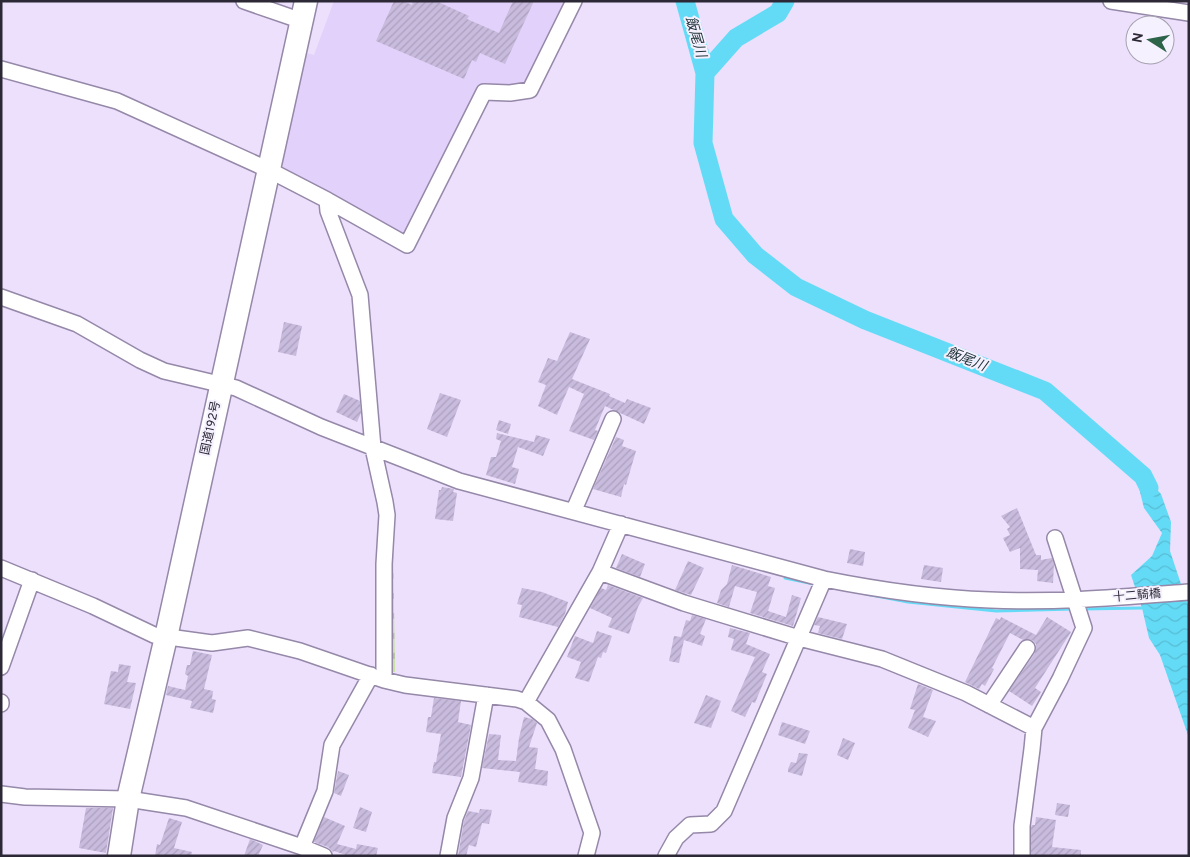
<svg xmlns="http://www.w3.org/2000/svg" width="1190" height="857" font-family="Overpass,'Noto Sans JP',sans-serif">
  <style>
    .built { fill: #e2d1fa }
    .cemetery { fill: url(#cemetery-stones) }
    .water { fill: url(#water-waves) }
    .lines { fill: none; stroke-linecap: round; stroke-linejoin: round }
    .stream { stroke: #64dbf6; stroke-width: 3 }
    .river { stroke: #64dbf6; stroke-width: 19 }
    .building { fill: url(#building-hatch) }
    .minor-casing { stroke: #9588a8; stroke-width: 18 }
    .highway-casing { stroke: #9588a8; stroke-width: 25 }
    .minor { stroke: #fff; stroke-width: 15 }
    .highway { stroke: #fff; stroke-width: 22 }
    .labels { text-anchor: middle; dominant-baseline: central; stroke-width: 4; stroke-linejoin: round; paint-order: stroke }
    .street-label { font-size: 12px; fill: #2d2835; stroke: #f6f1ff }
    .water-label { font-size: 14px; font-style: italic; fill: #1d3237; stroke: #f6f1ff }
  </style>
  <defs>
    <pattern id="cemetery-stones" width="16" height="16" patternUnits="userSpaceOnUse" patternTransform="scale(1.25)"><rect width="16" height="16" fill="#c5e39a"/><path d="M2 7V4a2 2 0 0 1 4 0v3zM10 15v-3a2 2 0 0 1 4 0v3z" fill="#aac385"/></pattern>
    <pattern id="water-waves" width="16" height="10" patternUnits="userSpaceOnUse" patternTransform="scale(1.25)"><rect width="16" height="10" fill="#64dbf6"/><path d="M0 5q4-4 8 0t8 0" fill="none" stroke="#57bcd4"/></pattern>
    <pattern id="building-hatch" width="6" height="6" patternUnits="userSpaceOnUse" patternTransform="scale(1.25)"><rect width="6" height="6" fill="#c8bbdd"/><path d="M-1 1l2-2M0 6l6-6M5 7l2-2" fill="none" stroke="#aca1be"/></pattern>
  </defs>
  <rect width="100%" height="100%" fill="#ece0fd"/>
  <path class="built" d="M334 1H569L527 82 512 86 481 84 409 231 398 234 284 176 282 159 306 53 314 55Z"/>
  <path class="cemetery" d="M389 538 393 544 395 672 388 671Z"/>
  <path class="water" d="M1133 464 1161 494 1171 522 1170 551 1189 608V738L1160 655 1149 638 1142 608 1131 575 1152 556 1162 533 1144 508Z"/>
  <g class="lines">
    <path class="stream" d="M785 578 814 584
      M866 594 908 602 996 611 1074 609
      M1083 609 1142 608"/>
    <path class="river" d="M685 1 705 73 703 143 724 219 755 255 796 287 865 320 1045 391 1143 476 1149 488
      M705 73 736 38 778 13 785 1"/>
  </g>
  <path class="building" d="M394 1H403L412 5 413 1H436L469 16 467 19 499 33 513 1H534L505 64 480 53 476 62 472 60 464 79 376 41Z
    M284 322 302 326 296 356 278 352Z
    M570 332 590 339 572 379 610 394 609 396 625 403 627 399 651 408 644 424 605 406 595 430 598 431 594 440 569 431 584 394 569 387 557 415 538 406 546 385 538 382 548 358 557 361Z
    M440 393 461 400 447 437 427 429Z
    M344 394 360 401 361 413 357 422 336 412Z
    M499 420 511 424 508 434 496 430Z
    M497 433 534 442 536 435 550 439 543 456 518 447 512 467 519 469 515 484 486 475 491 457H496L501 441 496 439Z
    M616 437 624 440 622 446 636 451 626 485 624 484 621 497 593 489Z
    M442 487 454 489 453 492 457 493 453 521 435 519 439 490H441Z
    M1017 508 1036 555H1041V560L1052 558 1054 564 1053 583 1037 581 1038 570 1020 569V548L1010 552 1003 538 1010 535 1007 529 1010 527 1001 516Z
    M850 549 865 552 863 566 847 563Z
    M622 554 645 564 640 577 616 568Z
    M688 561 704 568 691 595 675 590Z
    M732 565 771 577 768 586 775 588 768 611 786 617 792 595 801 598 793 626 750 613 757 592 735 586 729 607 717 603 721 590 727 584Z
    M924 565 943 568 941 582 921 579Z
    M608 585 643 598 638 607 629 634 608 627 612 618 590 608 601 588 606 590Z
    M522 588 542 592 568 602 565 614 558 627 519 617 522 605 517 604Z
    M692 615 706 619 700 634 705 636 702 646 684 640 679 663 669 661 674 636 681 637 686 620 690 621Z
    M818 617 847 624 842 639 818 633 820 626 814 625Z
    M1001 617 1036 635 1047 617 1071 632 1035 688 1041 692 1032 706 1009 691 1035 653 1036 644 1032 640H1023L1010 633 992 668 994 669 985 686 982 684 979 689 965 682 996 618 1000 620Z
    M730 628 750 633 746 644 770 654 762 672 767 674 755 703 752 702 745 717 731 711 755 657 731 650 734 639 728 637Z
    M597 631 612 636 606 653 603 652 601 658 598 657 589 682 575 678 581 662 567 657 575 636 593 643Z
    M193 651 212 655 204 689 213 691 212 699 216 700 213 713 190 708 192 701 166 695 168 686 185 690 188 676 185 674 187 665H190Z
    M119 664 131 666 127 682 136 683 130 709 104 704 111 671 118 672Z
    M918 684 933 690 923 717 936 721 928 737 908 728 915 710 910 709Z
    M706 695 721 701 711 728 694 723Z
    M434 698 461 701 458 722 471 725 461 777 432 773 434 762H436L441 734 426 732 428 717H431Z
    M524 717 532 719 537 723 529 747 538 748 535 769 548 771 547 786 518 782 520 772 482 768 489 734 501 735 498 760 516 761 519 738Z
    M782 722 810 731 805 744 778 735Z
    M843 738 855 743 848 760 837 755Z
    M799 753 808 754 802 776 788 772V769L791 762 796 763Z
    M338 771 349 775 341 796 334 793Z
    M1057 803 1070 805 1068 817 1055 815Z
    M360 807 372 812 366 832 353 828Z
    M86 808H113L106 853 79 848Z
    M480 809 492 810 489 824 482 823 476 847 469 845 466 856H458L464 821 468 811 479 813Z
    M324 817 345 826 337 844 356 849 357 844 378 848 376 856H349L334 851 333 852 328 847 314 842Z
    M1036 817 1056 820 1052 847 1081 850V856H1031V827L1032 825H1035Z
    M169 818 182 822 174 848 192 852 191 856H155L157 844 160 845Z
    M250 839 263 845 258 856H244Z"/>
  <g class="lines">
    <defs>
      <path id="minor" d="M244 1 302 21
        M1111 1 1189 13
        M1 69 117 101 269 170 327 200 328 211 360 295 373 448 385 502 387 515 384 564V680
        M327 200 407 245 484 92 510 93 530 90 574 1
        M1 297 77 324 140 360 164 371 236 388 321 427 459 481 824 579C879 590 934 598 990 600 1057 603 1123 597 1189 592
        M574 510 613 419
        M1 568 93 606 154 635 212 643 248 638 300 651 384 680 405 685 517 699 526 702 548 720 563 749 592 833 586 856
        M600 572 684 603 799 638 882 659 966 693 1034 728
        M1 667 32 580
        M1 702V704
        M526 702 600 572 621 524
        M989 705 1027 648
        M1 794 25 797 128 799 186 808 302 847 324 856
        M302 847 325 791 332 745 371 675
        M448 856 455 818 471 778 486 695
        M666 856 676 838 690 825 711 824 724 811 824 579
        M1022 856V826L1032 749 1034 728 1060 679 1084 628 1055 538"/>
      <path id="highway" d="M119 856 128 799 166 637 306 1"/>
    </defs>
    <use href="#minor" class="minor-casing"/>
    <use href="#highway" class="highway-casing"/>
    <use href="#minor" class="minor"/>
    <use href="#highway" class="highway"/>
  </g>
  <g class="labels">
    <g class="street-label">
      <text transform="translate(211 428) rotate(-78)">国道192号</text>
      <text transform="translate(1137 596) rotate(-5)">十二騎橋</text>
    </g>
    <g class="water-label">
      <text transform="translate(695 37) rotate(74)">飯尾川</text>
      <text transform="translate(966 360) rotate(22)">飯尾川</text>
    </g>
  </g>
  <rect width="1190" height="857" fill="none" stroke="#2d2835" stroke-width="5"/>
  <g transform="translate(1150 40) rotate(281)"><circle r="24" fill="#f6f1ff" stroke="#a6a1ae"/>
  <path d="M0-4L9 19L0 12L-9 19Z" fill="#2d6349"/>
  <text y="-8" font-size="14" font-weight="bold" text-anchor="middle" fill="#2d2835">N</text>
  </g>
</svg>
